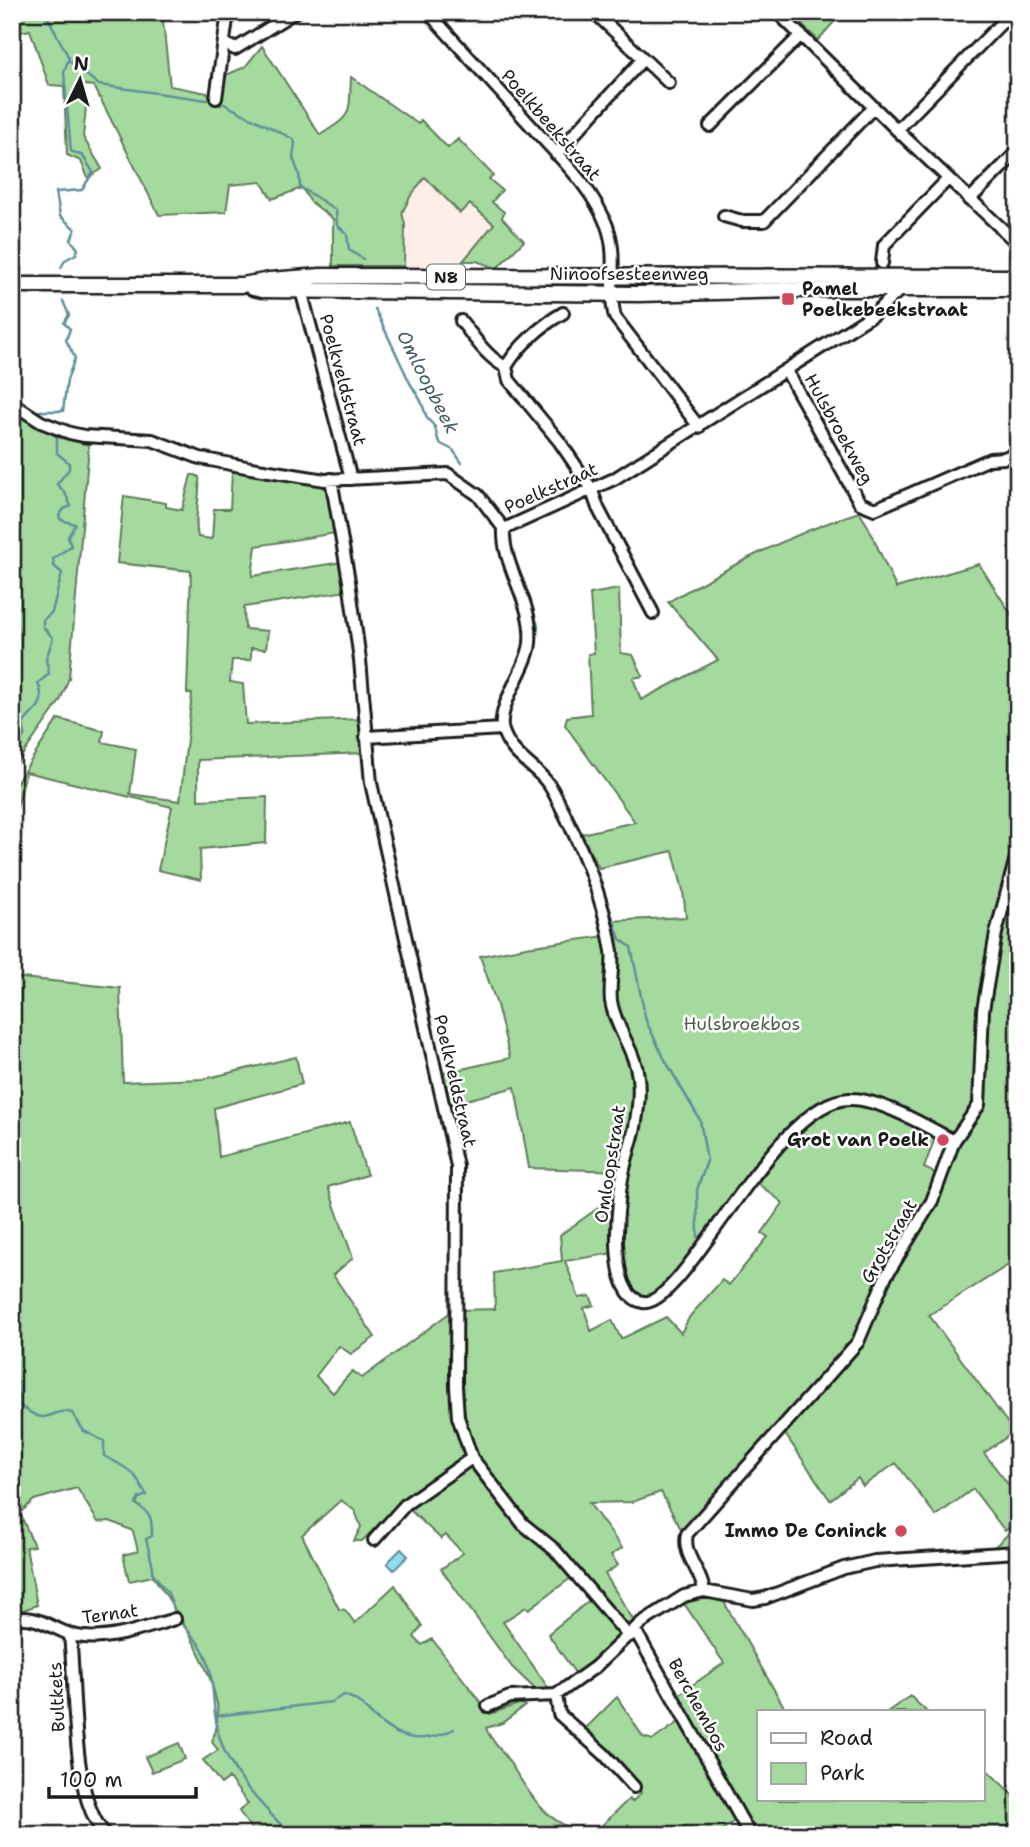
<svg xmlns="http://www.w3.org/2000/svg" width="1030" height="1847" font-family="'Shantell Sans',sans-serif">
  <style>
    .built { fill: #feeee7 }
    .green { fill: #a4da9d; stroke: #607b5c; stroke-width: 2 }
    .water { fill: #8fdbf0; stroke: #618f9b; stroke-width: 2 }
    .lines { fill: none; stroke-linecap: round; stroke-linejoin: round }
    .stream { stroke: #618f9b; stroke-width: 2.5 }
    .minor-casing { stroke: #1c1c1c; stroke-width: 16 }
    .major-casing { stroke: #1c1c1c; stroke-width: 19 }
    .minor { stroke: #fff; stroke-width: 10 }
    .major { stroke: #fff; stroke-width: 14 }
    .poi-dot { fill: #d1495b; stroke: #fff; stroke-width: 2.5 }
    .labels { text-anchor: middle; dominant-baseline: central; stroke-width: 5; stroke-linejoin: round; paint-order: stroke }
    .shield { fill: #fff; stroke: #606060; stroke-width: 2 }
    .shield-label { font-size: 16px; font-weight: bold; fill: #1c1c1c }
    .street-label { font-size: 18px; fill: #1c1c1c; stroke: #fff }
    .poi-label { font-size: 18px; font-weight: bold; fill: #1c1c1c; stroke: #fff; text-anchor: end }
    .park-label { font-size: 18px; fill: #4c5e49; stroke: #fff }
    .water-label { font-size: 19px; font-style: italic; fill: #445f66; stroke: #fff }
  </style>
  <rect width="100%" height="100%" fill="#fff"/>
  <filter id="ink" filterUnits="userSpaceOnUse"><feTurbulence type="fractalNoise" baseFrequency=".0143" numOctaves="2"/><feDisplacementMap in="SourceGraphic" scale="14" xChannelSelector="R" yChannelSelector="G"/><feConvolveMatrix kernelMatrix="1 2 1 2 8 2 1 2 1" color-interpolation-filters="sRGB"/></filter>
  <g filter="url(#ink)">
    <path class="built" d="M425 177 460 213 470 203 494 225 463 261H437L422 267 404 266 405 224 402 213 410 197Z"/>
    <path class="green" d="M12 12H162L170 86 213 94 212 103 221 105 226 75 245 67 262 46 320 135C353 114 349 116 351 77L418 124 421 120 448 148 458 139 493 175 489 179 502 190 492 202 504 212 502 218 524 241 497 268 476 261H463L494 224 470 204 460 213 425 177 410 197 402 213 405 224 404 266H333V219L310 201 302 188 272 199 261 182 230 185 226 212 159 215 94 86 83 85 87 97 83 137 102 169 88 178 81 161 67 155 64 86 49 85 30 30 21 32Z
      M811 12H843L818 40 801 24Z
      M12 409 57 437 89 445 69 678 60 701 12 770V508L16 486 12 472Z
      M232 472 312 480 326 488 336 533 256 546 252 576 343 562 347 591 244 607 245 629 268 631 266 649 251 648V660H232L230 682 243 684 246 724 361 719 364 753 198 760V800L267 797 266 843 200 849 201 880 158 870 172 807 26 772 12 828V797L17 782 58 719 104 731 102 742 136 749 130 794 180 801 192 694 187 693 191 571 117 563 124 496 166 503V507L182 510 191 475H195L199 477C201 498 193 517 198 537L212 539 214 509H230Z
      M859 512 868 526 896 588 979 564 1018 625V842L994 923 975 1103 958 1128 952 1132 943 1130C872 1099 839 1069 779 1138L665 1287 651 1295 639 1297 627 1282 621 1249 622 1224 641 1067 636 1050 619 1016 616 992 618 967 610 921 686 917 683 891 673 851 599 868 581 834 635 822 565 725 567 717 591 714 588 654 594 653 590 594 619 589 621 653 633 655 643 676 633 678 641 700 718 660 668 602C730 566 791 534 859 512Z
      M1018 870V1259L929 1315 1014 1432 984 1453 1018 1497V1519L1005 1531 973 1489 936 1516 896 1463 863 1486 858 1478 830 1500 783 1431 859 1349 879 1299 957 1145 979 1113 986 1016 999 936Z
      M605 936 610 960 607 985 634 1072 635 1109 622 1171 529 1168 515 1087 448 1105 440 1074 510 1058 497 1005 480 956 526 947Z
      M12 977 120 988 123 1082 204 1079 296 1057 302 1084 214 1108 219 1157 350 1122 367 1175 328 1187 353 1258 333 1275 375 1337 351 1354 339 1346 316 1376 333 1393 352 1371 362 1378 452 1311V1419L466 1457 374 1529 362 1541H354L361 1527 355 1511 341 1500 302 1535 339 1609 345 1610 355 1623 395 1585 422 1626 414 1637 422 1645 432 1639 490 1714 521 1703 525 1706 502 1723 486 1728C490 1740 501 1749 508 1760 528 1790 545 1827 586 1831L589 1835H255L239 1811 248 1804 229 1778 221 1784 203 1760 218 1750 212 1742C215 1730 219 1716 217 1704 209 1661 178 1612 153 1576L129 1581 123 1555 138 1551 133 1531 110 1521 98 1522 77 1488 34 1500 20 1513 34 1546 26 1547 37 1605 12 1614Z
      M848 1102 884 1111 936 1135 924 1168 939 1175 927 1202 853 1343 830 1364 787 1416 682 1531 661 1492 632 1502 589 1503 622 1548 611 1555 618 1565 605 1574 634 1621 628 1625 623 1624 561 1550 526 1520 479 1459 472 1447 465 1426 461 1398 460 1310 495 1309 494 1273 562 1261 560 1235 611 1199 618 1200 614 1253 565 1261 579 1298 590 1296 594 1305 584 1308 591 1331 612 1320 621 1339 666 1317 681 1333 690 1316 722 1280 729 1285 768 1237 762 1233 783 1203 756 1182 791 1137 818 1111Z
      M470 1467 515 1524 553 1556 572 1577 529 1609 526 1607 503 1622 551 1692 535 1689 512 1667 441 1569 463 1553 446 1535 441 1539 409 1509 465 1468Z
      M1018 1525V1550L992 1549Z
      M699 1595 724 1602 784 1707 780 1712H759V1800H983V1766L1018 1800V1835H757L678 1695 724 1663 683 1602Z
      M591 1599 622 1635 578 1677 548 1634Z
      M910 1696 927 1712H887Z
      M617 1697 643 1737 653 1740 682 1720 737 1819 715 1835H592L629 1799 632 1802 641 1793 621 1768 582 1732Z
      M179 1743 185 1759 152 1772 145 1757Z"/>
    <path class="water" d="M401 1549 408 1556 394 1570 387 1563Z"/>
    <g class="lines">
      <path class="stream" d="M45 12 69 58 64 72 71 151 83 156 93 172 82 190 56 192 60 216 75 229 71 240 78 249 76 254 65 260 61 268
        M69 61 99 85 207 100
        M224 104 293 139 295 143 293 158 299 174 300 187 336 210 337 225 347 234 349 250 363 259
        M375 309 410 383 421 401 427 418 435 427 438 440 441 444 453 450 462 463
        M38 414 36 413 39 411H63L67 380 75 358 66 340 70 329 64 323 69 315 63 301
        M529 597 538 626 535 642
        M510 708 524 675
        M12 744 20 742 25 734 23 724C36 706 47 707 38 683L49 674 46 659 53 638 43 627V620L52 612 62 573 54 566 53 559 71 546 68 537 75 524 61 520 59 516 64 509 71 506 65 493 57 484 69 469V463L57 453V436
        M12 758V759
        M586 850 599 878 620 939 631 947 646 1021 665 1060 700 1120 707 1161 697 1190 698 1237
        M12 1377 20 1383 18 1404C23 1408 37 1418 44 1417 55 1415 61 1409 72 1413L84 1431 104 1441V1456C112 1460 128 1468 134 1475 140 1481 141 1489 147 1495L139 1498 136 1504C152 1515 152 1517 152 1536L146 1539 153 1567 152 1572 168 1593 176 1615
        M182 1624C190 1633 200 1643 205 1654 216 1681 211 1712 220 1739 232 1777 264 1807 291 1835
        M216 1716 331 1702 344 1695C360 1700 362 1706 374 1717 399 1741 424 1744 454 1729"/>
      <defs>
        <path id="minor" d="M428 12C463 51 498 89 533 128 559 157 593 188 607 226 619 258 607 290 615 317L699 427
          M594 12 669 83
          M777 12 897 130 1018 244
          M224 43 235 49 295 12
          M216 98 228 12
          M710 126 801 35
          M897 130 1012 12
          M556 154 643 59
          M969 200 1018 151
          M724 216 742 221H764L873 108
          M882 263 884 245 948 179
          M301 290 351 479
          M563 313C542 325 518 346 506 367L509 380 559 441 591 488 598 508 653 613
          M461 321C474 337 487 358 506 367
          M786 370 860 503 875 509 990 459 1004 458 1018 452
          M12 403 41 422 70 433 84 436 152 440 200 458 251 468 325 480 448 474 478 495 504 529
          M331 479 349 581 360 660 371 783 457 1166 456 1386 458 1417 472 1458 523 1524 555 1550 625 1632 630 1636
          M504 529C502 568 534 602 530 643 528 668 495 707 503 731 512 759 542 768 554 793 580 843 603 895 612 951 614 968 609 984 611 1001 615 1028 635 1050 638 1077 640 1093 638 1111 635 1127 632 1141 627 1155 624 1169 618 1195 605 1296 643 1302 684 1309 776 1097 851 1099 880 1099 928 1127 954 1141
          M504 529 614 479 874 314 902 288
          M366 737 502 729
          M374 1540 406 1504 472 1458
          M704 1591C701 1570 682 1555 687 1534L858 1342 885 1278 932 1201 954 1141 979 1105 983 1010 996 933 1018 850
          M12 1620C38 1611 59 1636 84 1637 114 1640 147 1627 175 1619
          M635 1630 750 1835
          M70 1636C76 1686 70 1799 106 1835
          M556 1695 559 1714 604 1754 634 1787
          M488 1706 510 1697 556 1695 595 1667 641 1623 684 1596 704 1591 753 1600 765 1598 844 1568 875 1561 1018 1552"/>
        <path id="major" d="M12 285H242L270 280 321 276 1018 277
          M253 288 262 290 639 294 835 289H1018"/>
      </defs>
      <use href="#minor" class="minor-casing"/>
      <use href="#major" class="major-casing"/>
      <use href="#minor" class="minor"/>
      <use href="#major" class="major"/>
    </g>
  </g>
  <g class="poi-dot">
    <rect x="781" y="292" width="14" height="14" rx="3.5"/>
    <circle cx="943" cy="1140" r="7"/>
    <circle cx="901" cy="1531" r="7"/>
  </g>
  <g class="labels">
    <rect class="shield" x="427" y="264.5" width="38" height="25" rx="5"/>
    <g class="shield-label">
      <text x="446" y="277">N8</text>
    </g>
    <g class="street-label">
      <text transform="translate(551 125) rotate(49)">Poelkbeekstraat</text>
      <text x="629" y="274">Ninoofsesteenweg</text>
      <text transform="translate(343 380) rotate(75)">Poelkveldstraat</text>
      <text transform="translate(839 429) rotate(61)">Hulsbroekweg</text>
      <text transform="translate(551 488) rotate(-24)">Poelkstraat</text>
      <text transform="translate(455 1081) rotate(77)">Poelkveldstraat</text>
      <text transform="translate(610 1164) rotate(-81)">Omloopstraat</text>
      <text transform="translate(889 1241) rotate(-60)">Grotstraat</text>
      <text transform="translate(110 1614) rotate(-8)">Ternat</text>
      <text transform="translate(57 1697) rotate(-93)">Bultkets</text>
      <text transform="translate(698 1705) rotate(61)">Berchembos</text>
    </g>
    <g class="poi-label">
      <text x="802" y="289" text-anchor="start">Pamel<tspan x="802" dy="21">Poelkebeekstraat</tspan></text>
      <text x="929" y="1140">Grot van Poelk</text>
      <text x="887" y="1531">Immo De Coninck</text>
    </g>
    <g class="park-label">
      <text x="742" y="1024">Hulsbroekbos</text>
    </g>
    <g class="water-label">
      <text transform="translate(428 382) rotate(63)">Omloopbeek</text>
    </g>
  </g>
  <rect width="1030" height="1847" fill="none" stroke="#fff" stroke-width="42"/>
  <rect x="21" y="21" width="988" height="1805" fill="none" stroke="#1c1c1c" stroke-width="2.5" filter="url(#ink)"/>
  <rect x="757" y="1710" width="228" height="91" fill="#ffffff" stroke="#a4a4a4" stroke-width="2"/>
  <rect x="771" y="1733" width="35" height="10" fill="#ffffff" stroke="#a4a4a4" stroke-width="2"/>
  <text x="820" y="1745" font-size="21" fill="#1c1c1c">Road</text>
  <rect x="771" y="1763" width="35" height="21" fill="#a4da9d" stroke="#a4a4a4" stroke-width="2"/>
  <text x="820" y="1780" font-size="21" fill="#1c1c1c">Park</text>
  <g transform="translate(80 80) rotate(5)" stroke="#ffffff" stroke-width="5" paint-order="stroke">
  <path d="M0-5L12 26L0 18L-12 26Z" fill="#1c1c1c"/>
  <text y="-10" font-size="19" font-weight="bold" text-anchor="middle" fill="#1c1c1c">N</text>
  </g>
  <path d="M49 1787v10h147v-10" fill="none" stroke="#1c1c1c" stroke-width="3.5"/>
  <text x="60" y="1787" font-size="21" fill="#1c1c1c" stroke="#ffffff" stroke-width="5" paint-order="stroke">100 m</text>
</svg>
